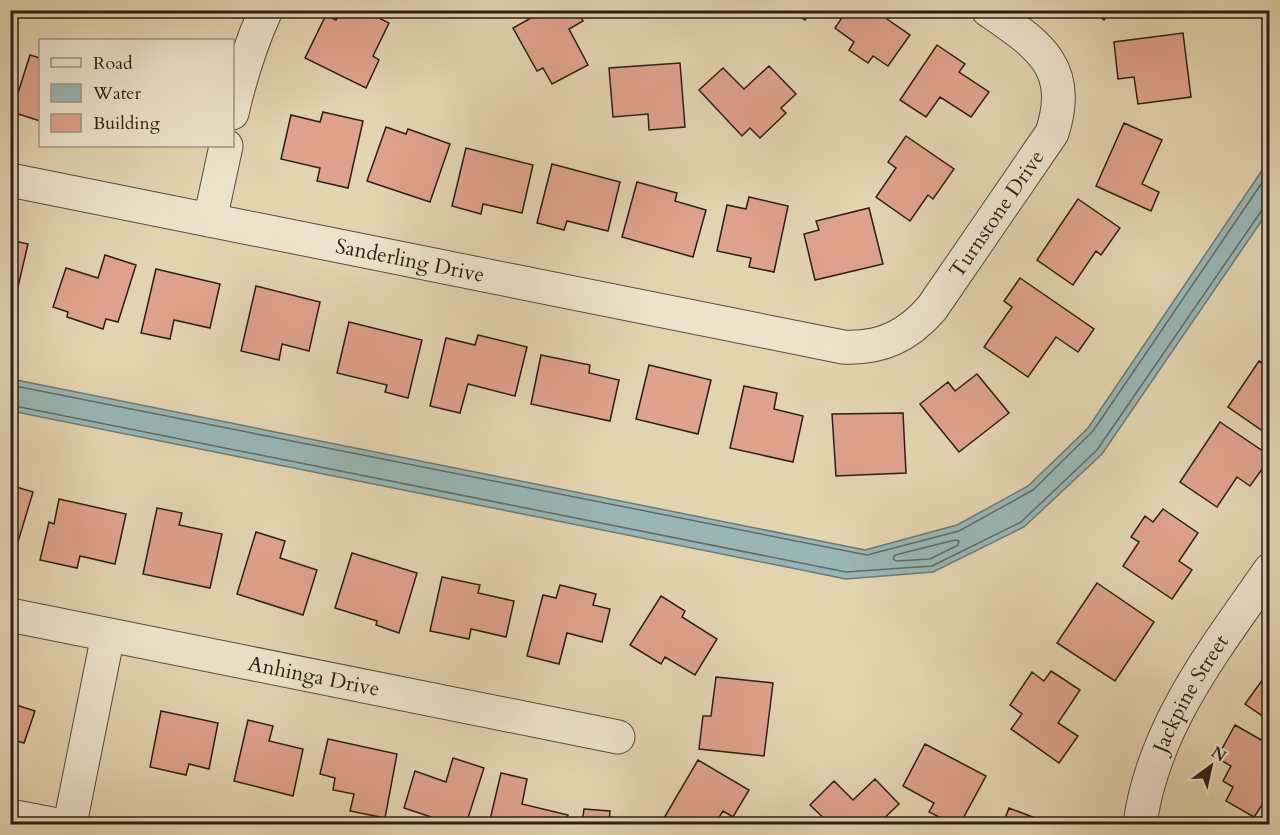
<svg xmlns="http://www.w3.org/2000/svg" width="1280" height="835" font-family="Cardo,serif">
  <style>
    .water { fill: #99b6b5; stroke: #6d7a75; stroke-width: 1.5 }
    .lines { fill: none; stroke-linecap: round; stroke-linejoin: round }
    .shore { stroke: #626a66; stroke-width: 1.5 }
    .building { fill: #dfa28c; stroke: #2b1f16; stroke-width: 1.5 }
    .minor-casing { stroke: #594c3c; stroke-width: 35 }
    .minor { stroke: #ede3cc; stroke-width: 33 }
    .labels { text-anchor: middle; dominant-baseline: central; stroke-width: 6; stroke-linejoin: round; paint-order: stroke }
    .street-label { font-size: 21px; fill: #2b1f16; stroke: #ede3cc }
  </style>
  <rect width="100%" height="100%" fill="#e3d4b0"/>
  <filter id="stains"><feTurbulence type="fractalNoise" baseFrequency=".00333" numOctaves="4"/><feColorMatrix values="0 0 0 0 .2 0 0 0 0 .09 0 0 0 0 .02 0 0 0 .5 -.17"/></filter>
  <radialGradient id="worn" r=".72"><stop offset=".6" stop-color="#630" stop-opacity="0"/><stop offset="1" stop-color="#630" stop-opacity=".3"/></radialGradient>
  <path class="water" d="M1269 160V210L1102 454 1024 527 933 572 846 579 11 411V379L865 550 957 525 1028 486 1088 428Z"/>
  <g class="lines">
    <path class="shore" d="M10 385 867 555 959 531 1033 490 1093 431 1270 171
      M10 405 846 572 932 566 1021 522 1097 450 1262 210 1270 207
      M955 540 959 541 958 545 930 559 896 561 893 559 895 555Z"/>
  </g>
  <path class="building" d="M341 10H363L389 23 373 56 379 60 366 88 305 58 326 15 336 20Z
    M545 10H577L583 21 569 29 588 65 552 84 543 68 537 71 513 28Z
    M790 10H812L805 20Z
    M847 10H887L891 13 887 19 910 35 888 66 873 56 868 63 849 50 854 42 835 28Z
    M1093 10H1112L1104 20Z
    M1183 33 1191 97 1138 104 1134 77 1118 79 1114 42Z
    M937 45 965 64 959 72 989 92 971 117 940 97 926 117 900 100Z
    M30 55 40 58V121L12 112Z
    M680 63 685 127 649 130 648 114 613 117 609 68Z
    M769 66 796 94 781 108 786 113 760 138 750 128 742 136 699 90 723 68 744 89Z
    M323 112 363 121 348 188 317 181 320 168 281 159 291 115 320 122Z
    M1124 123 1162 140 1142 184 1159 192 1151 211 1096 186Z
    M386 127 406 134 408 129 450 144 430 202 367 181Z
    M906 136 954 169 933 199 928 195 910 221 876 197 896 168 888 162Z
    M466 148 533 165 522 213 483 204 481 214 452 206Z
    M552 164 620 182 608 231 567 221 564 230 537 223Z
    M637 182 677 193 675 201 706 210 693 257 622 237Z
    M749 197 788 206 774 272 749 267 751 258 717 251 727 205 746 209Z
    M1078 199 1120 228 1101 255 1096 251 1073 285 1037 260Z
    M869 208 883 264 815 280 804 234 819 230 816 221Z
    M10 240 28 244 17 291 10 289Z
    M105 255 136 265 118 322 106 319 103 329 67 317 68 312 53 307 66 268 98 278Z
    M156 269 220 284 210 328 174 320 170 339 141 333Z
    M1020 278 1094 329 1078 352 1056 337 1028 377 984 347 1012 307 1004 301Z
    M256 286 320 302 309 351 282 344 279 360 241 351Z
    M349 322 422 340 408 398 385 392 387 385 337 373Z
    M478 335 527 347 515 396 468 384 460 413 430 406 446 338 475 345Z
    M541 355 590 365 589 373 619 380 610 421 531 404Z
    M1259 361 1270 368V436L1228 407Z
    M649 365 711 380 698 434 636 419Z
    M977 374 1009 413 959 452 920 404 948 382 955 391Z
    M744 386 777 393 774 409 803 416 793 462 730 448Z
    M903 413 906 473 836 476 832 414Z
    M1220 422 1270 456V458L1250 486 1237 477 1217 507 1180 482Z
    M10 485 33 492 14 555 10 554Z
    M59 499 126 514 115 564 80 556 77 568 40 560 49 522 54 524Z
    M157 508 182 513 179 525 222 534 210 588 143 574Z
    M1163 509 1198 533 1179 561 1192 570 1172 599 1123 566 1139 542 1131 537 1145 516 1153 522Z
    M256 532 285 541 280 558 317 570 303 615 237 594Z
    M352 553 417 573 399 633 376 625 377 621 335 608Z
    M442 577 480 585 478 593 514 601 506 637 471 629 469 639 430 631Z
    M1097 583 1154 622 1115 681 1057 643Z
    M560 585 596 594 593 605 610 609 602 642 567 633 559 664 527 656 543 595 556 598Z
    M661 596 685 611 682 617 717 639 695 675 665 657 661 664 630 645Z
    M1051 671 1080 690 1058 723 1078 736 1059 763 1011 729 1022 714 1010 705 1032 672 1044 681Z
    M716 677 773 683 764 756 699 749 703 716H711Z
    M1263 679 1270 684V721L1245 704Z
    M10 703 35 711 24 743 10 739Z
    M161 711 218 723 209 769 189 764 186 775 150 767Z
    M248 720 273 726 269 741 303 749 293 796 234 781Z
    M1235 725 1270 745V805L1264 802 1254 817 1226 801 1233 787 1223 781 1231 766 1217 758Z
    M328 739 397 754 385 818 350 811 354 794 333 790 335 778 320 774Z
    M925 744 986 776 960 824H953L929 812 934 803 903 786Z
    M453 758 484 768 466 824H452L404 808 415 771 446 782Z
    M698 760 749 790 733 817 723 811 715 824H676L664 818Z
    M501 773 527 779 522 804 568 815 566 824H489Z
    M875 779 899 804 878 824H830L810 805 834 781 853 800Z
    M1009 808 1051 824H1003Z
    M584 809 610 811 609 823 628 824H582Z"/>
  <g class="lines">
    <defs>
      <g id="minor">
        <path d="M232 113C240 78 251 43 266 10"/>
        <path id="s1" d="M10 180 843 347C881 349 908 336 932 308L1052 133C1074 66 1037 44 988 10"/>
        <path d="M210 220 226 146"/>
        <path id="s2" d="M10 615 618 737"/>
        <path d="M10 816 52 824"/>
        <path d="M70 824 108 635"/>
        <path id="s3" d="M1140 824C1153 727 1215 649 1270 570"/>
      </g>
    </defs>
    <use href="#minor" class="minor-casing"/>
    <use href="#minor" class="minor"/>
  </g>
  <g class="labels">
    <g class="street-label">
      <text stroke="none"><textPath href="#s1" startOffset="1065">Turnstone Drive</textPath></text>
      <text stroke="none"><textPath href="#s1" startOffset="408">Sanderling Drive</textPath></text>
      <text stroke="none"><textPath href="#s2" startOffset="310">Anhinga Drive</textPath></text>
      <text stroke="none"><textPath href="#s3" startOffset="141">Jackpine Street</textPath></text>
    </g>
  </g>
  <rect width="1280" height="835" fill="none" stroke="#e3d4b0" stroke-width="36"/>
  <rect x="12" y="12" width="1256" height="811" fill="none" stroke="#2b1f16" stroke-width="3"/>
  <rect x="18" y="18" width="1244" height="799" fill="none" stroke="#2b1f16" stroke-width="1.5"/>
  <rect x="39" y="39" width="195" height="108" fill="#ede3cc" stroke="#9f9583" stroke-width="1.5"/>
  <rect x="51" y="58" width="30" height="9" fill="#ede3cc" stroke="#9f9583" stroke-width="1.5"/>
  <text x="93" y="69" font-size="18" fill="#2b1f16">Road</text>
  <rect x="51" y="84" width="30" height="18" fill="#99b6b5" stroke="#9f9583" stroke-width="1.5"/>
  <text x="93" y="99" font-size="18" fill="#2b1f16">Water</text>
  <rect x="51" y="114" width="30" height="18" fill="#dfa28c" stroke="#9f9583" stroke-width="1.5"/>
  <text x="93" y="129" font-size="18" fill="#2b1f16">Building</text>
  <g transform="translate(1211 766) rotate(33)" stroke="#ede3cc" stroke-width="4.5" paint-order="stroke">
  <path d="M0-4.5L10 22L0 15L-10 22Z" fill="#2b1f16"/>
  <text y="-9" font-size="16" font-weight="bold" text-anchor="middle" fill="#2b1f16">N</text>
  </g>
  <rect width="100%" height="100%" filter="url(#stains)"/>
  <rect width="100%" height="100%" fill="url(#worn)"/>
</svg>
